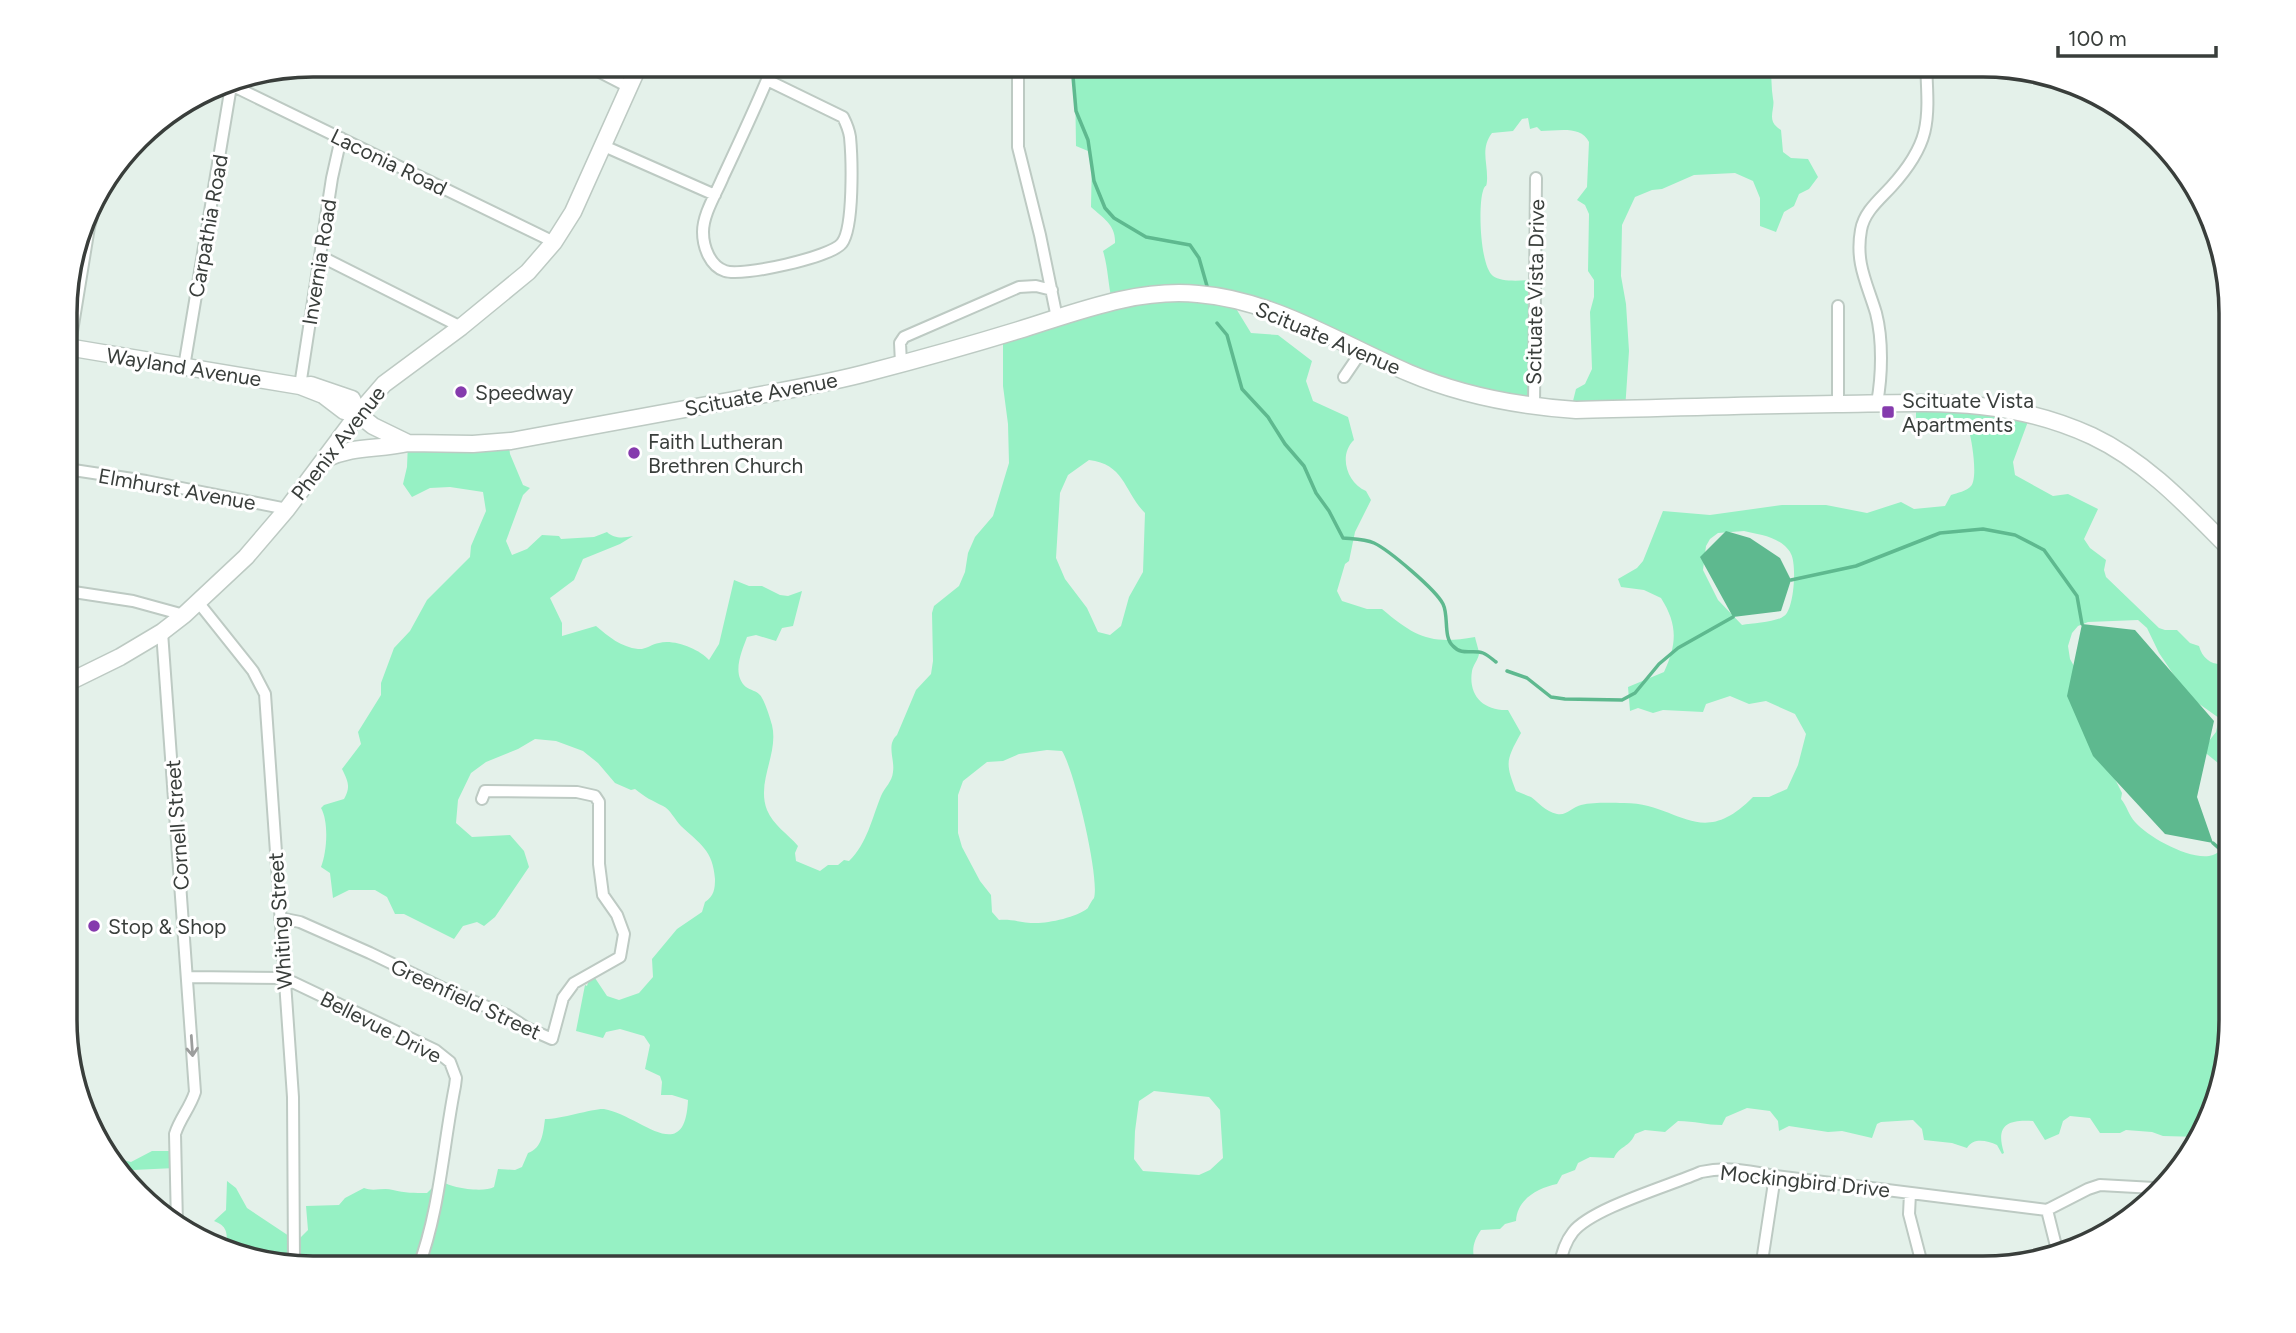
<svg xmlns="http://www.w3.org/2000/svg" width="2296" height="1333" font-family="Figtree,sans-serif">
  <style>
    .green { fill: #96f1c4; fill-rule: evenodd }
    .water { fill: #5eb98f }
    .lines { fill: none; stroke-linecap: round; stroke-linejoin: round }
    .stream { stroke: #5eb98f; stroke-width: 3.5 }
    .street-casing { stroke: #bdcac3; stroke-width: 14 }
    .secondary-casing { stroke: #bdcac3; stroke-width: 19 }
    .street { stroke: #fff; stroke-width: 10 }
    .secondary { stroke: #fff; stroke-width: 16 }
    .oneway { stroke: #9c9e9d }
    .poi-dot { fill: #853bad; stroke: #fff; stroke-width: 2.5 }
    .labels { text-anchor: middle; dominant-baseline: central; stroke-width: 6; stroke-linejoin: round; paint-order: stroke }
    .street-label { font-size: 21px; fill: #393e3b; stroke: #fff }
    .poi-label { font-size: 21px; fill: #393e3b; stroke: #fff; text-anchor: start }
    .rim { fill: none; stroke: #393e3b; stroke-width: 3.5 }
  </style>
  <rect width="100%" height="100%" fill="#e4f1ea"/>
  <path class="green" d="M1062 65H1770C1772 76 1771 88 1773 99 1775 106 1770 115 1773 122 1775 126 1778 128 1781 130L1783 152 1791 158 1808 159 1818 177 1809 189 1799 194 1794 206 1784 212 1776 232 1760 226V198L1753 181 1735 173 1694 175 1662 189 1652 190 1635 197 1622 225 1621 276 1626 304 1629 351 1625 410 1571 409 1576 389 1585 384 1592 369 1590 312 1594 297V280L1588 271 1589 214 1585 205 1577 200 1587 187 1589 142C1581 125 1557 131 1541 131L1537 127 1530 129 1528 118 1522 119 1513 131 1492 133C1480 149 1488 162 1487 181 1486 190 1486 182 1483 191 1478 206 1480 266 1493 276 1502 283 1524 280 1536 280L1534 406 1469 395 1232 302 1251 333 1278 335 1312 361 1306 381 1313 401 1348 417 1354 440C1338 455 1347 483 1366 491L1371 500 1355 532 1349 561 1345 564 1337 591 1342 601 1367 609H1382C1415 637 1431 645 1475 637 1476 642 1479 650 1479 654 1478 660 1473 665 1472 671 1468 695 1483 711 1508 710L1521 733C1506 760 1505 763 1516 791 1521 793 1526 795 1531 797 1539 803 1545 811 1557 814 1567 816 1572 807 1581 805 1594 802 1611 803 1624 803 1679 803 1700 851 1753 797H1769L1787 789 1798 765 1806 734 1795 714 1766 701 1749 704 1730 696 1706 704 1703 712 1663 710 1653 713 1638 708 1630 711 1628 687 1664 672C1677 644 1678 625 1661 598L1644 590 1621 587 1618 579 1637 568 1643 561 1663 511 1710 515 1782 505H1826L1867 513 1901 502 1914 509 1945 506 1951 495C1957 493 1967 491 1971 486 1978 478 1972 441 1969 431L1960 426 1933 429 1916 425V404L2030 416 2013 462 2015 475 2053 496 2068 494 2098 509 2084 539 2090 548 2106 560 2104 570 2106 577 2159 628 2165 630H2177L2190 643 2199 646C2203 661 2216 668 2231 662V762L2218 763 2202 750 2216 732 2219 718 2188 696 2159 653 2147 628 2138 620 2088 622 2078 626 2072 633 2068 646 2070 659 2079 675 2111 771 2122 793 2121 799C2127 806 2129 816 2135 822 2148 837 2192 862 2213 855 2219 853 2225 846 2231 843V1036L2200 1137 2163 1136 2152 1132 2126 1130 2120 1133H2100L2090 1118 2070 1116 2063 1121 2059 1134 2045 1140 2033 1121C2008 1119 1995 1125 2004 1153L2002 1154 1997 1145C1987 1141 1974 1137 1967 1148L1952 1143 1924 1140 1922 1129 1913 1120 1881 1122 1877 1124 1872 1138 1842 1131 1828 1132 1789 1126 1779 1131 1778 1121 1770 1111 1747 1108 1726 1117 1722 1125C1706 1125 1695 1121 1678 1121L1665 1132 1645 1130 1635 1134C1630 1147 1619 1146 1614 1158L1590 1157 1578 1163 1575 1170 1562 1175 1557 1184C1538 1188 1517 1199 1516 1221L1505 1224 1500 1229 1481 1230C1472 1242 1469 1258 1482 1268H312L227 1245C227 1232 227 1226 214 1221L226 1210 227 1181 236 1188 247 1208 292 1238H300L308 1230 306 1206 339 1205 345 1198 364 1188C374 1192 383 1187 393 1190 405 1193 414 1193 427 1193L440 1180C449 1188 483 1193 494 1187L498 1169 515 1170 522 1167 528 1153C542 1148 543 1134 545 1119 561 1119 595 1108 604 1109 640 1115 685 1168 688 1100L672 1095H661L662 1082 660 1076 645 1069 650 1045 644 1036 620 1029 606 1032 603 1038 576 1031 585 985 587 986 591 972 607 996 619 1000 639 993 653 977 652 959 677 929 702 912 705 902C714 896 715 889 715 879 713 850 700 844 681 826 675 820 670 809 663 806 651 800 646 798 635 789L631 790 615 783 598 763 583 751 556 741 535 739 518 749 486 762 471 773 458 800 456 823 472 837 510 835 524 851 529 867 495 917 484 926 477 922 463 926 454 939 404 914H395L387 897 375 890H349L333 898 330 873 321 867C327 852 329 822 321 808L324 805 344 799C351 787 348 781 342 769L361 744 358 732 381 695V683L394 648 410 631 427 600 470 557 471 546 486 511 483 492 450 487 430 488 412 497 403 484 407 467 408 442 508 439 510 454 523 485 530 488 523 495 506 541 512 555 527 549 542 535 559 536 561 539 594 537 607 532C614 539 624 538 633 536L620 544 583 559 574 580 550 598 562 623V636L596 626C609 637 621 647 638 649 645 650 652 644 659 643 674 639 699 649 709 660L719 644 734 580 749 586H762L780 595 788 596 802 591 793 626 782 628 776 641 756 635 747 637C742 651 731 674 746 687 750 690 757 691 760 695 765 701 770 718 772 725 779 754 756 781 767 810 773 825 788 834 798 846L795 853 796 861 820 871 828 865H838L844 860 849 861C867 844 872 818 881 796 885 787 892 782 893 772 895 759 886 745 897 735L916 690 931 674 933 661 932 613 934 606 959 586 965 572 968 553 975 537 993 516 1009 463 1008 424 1003 386V336L1112 301C1108 284 1108 267 1103 251L1115 243C1116 225 1103 218 1091 207L1092 157 1088 151 1076 146 1075 80 1072 74ZM1089 460C1125 464 1124 492 1145 513L1143 572 1129 597 1121 626 1110 635 1098 632 1087 608 1065 579 1056 558 1060 493 1068 475ZM1744 531C1757 534 1774 536 1785 546 1787 548 1790 551 1791 554 1797 565 1794 610 1784 616 1777 622 1753 623 1742 625L1718 600 1703 570 1706 546 1710 539 1718 533ZM1047 750 1062 751C1074 769 1100 878 1094 898 1093 899 1088 907 1088 908 1077 917 1050 923 1036 923 1022 923 1013 919 999 920L992 912 991 895 980 881 962 847 958 833V795L963 781 987 762 1003 761 1019 754ZM1154 1091 1209 1097 1220 1110 1223 1158 1210 1170 1199 1175 1143 1171 1134 1159 1135 1131 1139 1101Z
    M152 1151H174L175 1168 133 1170 129 1179 111 1162 119 1159 131 1162Z"/>
  <path class="water" d="M1726 531 1750 538 1780 558 1791 580 1781 611 1733 617 1700 557Z
    M2082 624 2135 630 2214 721 2197 797 2213 843 2165 834 2093 756 2067 696Z"/>
  <g class="lines">
    <path class="stream" d="M1072 65 1076 111 1088 140 1094 181 1105 208 1114 218 1146 237 1190 245 1199 258 1207 286
      M1217 323 1227 335 1242 389 1268 417 1285 444 1304 466 1316 493 1329 511 1343 538C1353 539 1365 539 1374 543 1389 550 1436 590 1443 604 1449 616 1443 637 1453 646 1462 656 1473 649 1483 653 1488 655 1492 659 1496 662
      M1791 580 1856 566 1940 533 1983 529 2015 535 2044 550 2077 596 2082 624
      M1507 671 1527 678 1551 697 1565 699 1622 700 1635 693 1659 664 1678 648 1733 617
      M2213 843 2231 859"/>
    <defs>
      <path id="street" d="M459 65C493 75 525 67 559 65
        M575 65 598 71 629 87
        M1015 65 1018 69V147L1040 235 1057 318
        M767 80 843 117C846 123 849 130 850 137 852 158 854 227 842 243 832 257 742 277 725 271 710 266 703 247 703 232 703 214 716 194 723 177 738 145 753 113 767 80L775 65
        M225 82 554 242
        M604 146 715 195
        M320 256 461 327
        M67 362 89 227 99 192
        M901 363 900 343 904 337 1019 287 1036 286 1052 290
        M184 367 231 86
        M1344 377 1361 352
        M300 386 332 178 341 138
        M1877 403C1882 376 1883 340 1876 313 1867 283 1855 263 1861 230 1864 212 1879 200 1891 187 1931 143 1929 122 1926 65
        M1838 404V306
        M1534 407 1536 178
        M67 469 146 481 287 509
        M67 591 133 601 184 615
        M198 602 253 671 265 694 293 1097 294 1263
        M162 632 195 1092C190 1108 180 1118 175 1134L177 1224
        M280 918 300 922 370 953 453 993 507 1015 527 1028 552 1039 563 998 574 983 620 957 624 934 617 915 603 895 599 864V802L595 796 577 792 485 791 482 799
        M188 977 284 978 435 1050 450 1062 456 1078 455 1086C443 1146 440 1210 418 1268
        M1910 1193 1909 1214 1923 1268
        M2047 1210 2088 1189 2100 1185 2154 1188
        M2047 1210 2057 1250
        M1559 1268C1561 1256 1565 1242 1573 1232 1592 1208 1669 1186 1701 1172 1728 1166 1749 1171 1775 1176L2047 1210
        M1761 1268 1775 1176"/>
      <path id="secondary" d="M67 347 300 386 311 385 352 399 358 414
        M300 386 323 395 344 411 358 414 373 426 408 443 473 444 511 441C585 427 660 414 734 400 780 391 826 384 870 372 920 359 970 345 1019 330 1077 312 1137 288 1198 294 1274 300 1341 344 1409 373 1463 396 1518 406 1576 410 1663 408 1750 405 1836 404 1928 403 2005 396 2092 436 2147 462 2189 508 2231 550
        M325 459C354 445 378 450 408 443
        M67 683 120 657 162 632 184 615 246 557 287 509 358 414 384 384 461 327 528 272 554 242 573 212 639 65"/>
    </defs>
    <use href="#street" class="street-casing"/>
    <use href="#secondary" class="secondary-casing"/>
    <use href="#street" class="street"/>
    <use href="#secondary" class="secondary"/>
  </g>
  <defs><path id="oneway-shaft" d="M-6 0H5M1.5-3L5.5 0L1.5 3" fill="none" stroke-width="1.6" stroke-linecap="round" stroke-linejoin="round" transform="scale(1.75)"/></defs>
  <use class="oneway" href="#oneway-shaft" transform="translate(192 1046) rotate(86)"/>
  <g class="poi-dot">
    <circle cx="461" cy="392" r="7"/>
    <rect x="1881" y="405" width="14" height="14" rx="3.5"/>
    <circle cx="634" cy="453" r="7"/>
    <circle cx="94" cy="926" r="7"/>
  </g>
  <g class="labels">
    <g class="street-label">
      <text transform="translate(389 162) rotate(26)">Laconia Road</text>
      <text transform="translate(208 226) rotate(-80)">Carpathia Road</text>
      <text transform="translate(319 262) rotate(-81)">Invernia Road</text>
      <text transform="translate(1535 292) rotate(-89)">Scituate Vista Drive</text>
      <text transform="translate(1328 338) rotate(23)">Scituate Avenue</text>
      <text transform="translate(184 367) rotate(9)">Wayland Avenue</text>
      <text transform="translate(761 394) rotate(-11)">Scituate Avenue</text>
      <text transform="translate(338 443) rotate(-52)">Phenix Avenue</text>
      <text transform="translate(177 489) rotate(10)">Elmhurst Avenue</text>
      <text transform="translate(177 825) rotate(-94)">Cornell Street</text>
      <text transform="translate(280 921) rotate(-94)">Whiting Street</text>
      <text transform="translate(466 999) rotate(25)">Greenfield Street</text>
      <text transform="translate(381 1027) rotate(27)">Bellevue Drive</text>
      <text transform="translate(1805 1181) rotate(6)">Mockingbird Drive</text>
    </g>
    <g class="poi-label">
      <text x="475" y="392">Speedway</text>
      <text x="1902" y="400">Scituate Vista<tspan x="1902" dy="24">Apartments</tspan></text>
      <text x="648" y="441">Faith Lutheran<tspan x="648" dy="24">Brethren Church</tspan></text>
      <text x="108" y="926">Stop &amp; Shop</text>
    </g>
  </g>
  <path d="M0 0H2296V1333H0ZM313 77H1983A236 236 0 0 1 2219 313V1020A236 236 0 0 1 1983 1256H313A236 236 0 0 1 77 1020V313A236 236 0 0 1 313 77Z" fill="#fff" fill-rule="evenodd"/>
  <path class="rim" d="M313 77H1983A236 236 0 0 1 2219 313V1020A236 236 0 0 1 1983 1256H313A236 236 0 0 1 77 1020V313A236 236 0 0 1 313 77Z"/>
  <path d="M2058 46v10h158v-10" fill="none" stroke="#393e3b" stroke-width="3.5"/>
  <text x="2068" y="46" font-size="21" fill="#393e3b" stroke="#ffffff" stroke-width="5" paint-order="stroke">100 m</text>
</svg>
